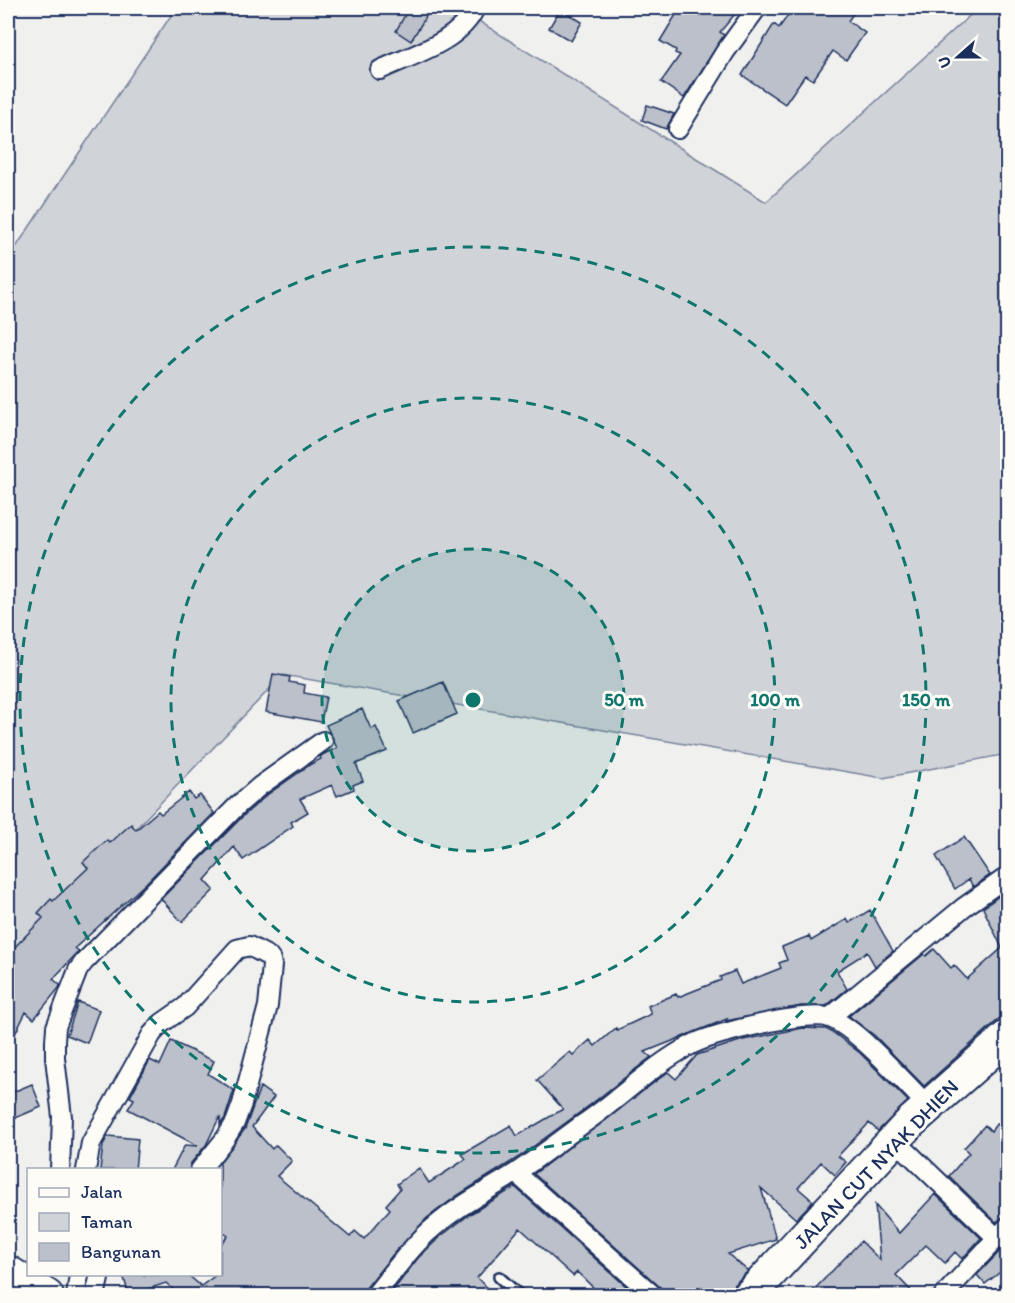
<svg xmlns="http://www.w3.org/2000/svg" width="1015" height="1303" font-family="Itim,sans-serif">
  <style>
    .green { fill: #d0d3d8; stroke: #76819b; stroke-width: 1.5 }
    .building { fill: #bbc0ca; stroke: #1b2f5e; stroke-width: 1.5 }
    .lines { fill: none; stroke-linecap: round; stroke-linejoin: round }
    .service-casing { stroke: #1b2f5e; stroke-width: 14 }
    .minor-casing { stroke: #1b2f5e; stroke-width: 22 }
    .trunk-casing { stroke: #1b2f5e; stroke-width: 36 }
    .service { stroke: #fdfcf7; stroke-width: 9 }
    .minor { stroke: #fdfcf7; stroke-width: 18 }
    .trunk { stroke: #fdfcf7; stroke-width: 32 }
    .ring { fill: none; stroke: #0f766e; stroke-width: 3; stroke-dasharray: 10 8 }
    .labels { text-anchor: middle; dominant-baseline: central; stroke-width: 6; stroke-linejoin: round; paint-order: stroke }
    .street-label { font-size: 21px; fill: #1b2f5e; stroke: #fdfcf7 }
    .centre { fill: #0f766e; stroke: #fdfcf7; stroke-width: 3 }
    .ring-label { font-size: 18px; text-anchor: middle; font-weight: bold; fill: #0f766e; stroke: #fdfcf7; stroke-width: 6; stroke-linejoin: round; paint-order: stroke }
  </style>
  <rect width="100%" height="100%" fill="#f0f0ee"/>
  <filter id="ink" filterUnits="userSpaceOnUse"><feTurbulence type="fractalNoise" baseFrequency=".0167" numOctaves="2"/><feDisplacementMap in="SourceGraphic" scale="12" xChannelSelector="R" yChannelSelector="G"/><feConvolveMatrix kernelMatrix="1 2 1 2 8 2 1 2 1" color-interpolation-filters="sRGB"/></filter>
  <g filter="url(#ink)">
    <path class="green" d="M176 8H458L766 202 978 8H1007V754L883 778 283 675 8 962V259Z"/>
    <path class="building" d="M409 8H431L411 41 396 31Z
      M680 8H740L720 32 724 35 684 98 661 82 680 55 675 53 676 50 660 41Z
      M793 8H857L848 21 865 33 846 60 833 51 813 80 805 75 785 104 742 75 774 24 779 28Z
      M560 9 582 22 571 41 549 28Z
      M647 105 674 114 666 129 642 120Z
      M273 674 290 677 289 682 305 685 304 693 326 697 321 722 266 712Z
      M443 682 457 714 413 733 399 701Z
      M362 709 371 729 376 727 387 751 356 764 363 781 353 785 354 789 337 796 332 785 300 799 308 812 291 822 293 826 243 860 234 847 205 880 214 890 182 922 161 899 243 816 267 795 311 764 321 759 320 757 324 754 337 748 326 725Z
      M189 792 194 799 200 795 214 813 146 883 75 948 79 951 53 979 60 985 59 988 34 1019 26 1012 8 1048V954L43 918 38 913 51 899 53 901 88 868 83 862 107 840 110 843 131 824 136 830 158 811 161 814Z
      M964 837 990 875 973 887 969 879 955 889 936 856Z
      M1003 893 1008 900V1011L924 1086 875 1036 849 1016 924 954 926 956 934 949 951 968 954 965 967 979 1002 948 983 908Z
      M870 910 893 951 875 966 867 952 837 971 847 989 826 1006H801L726 1021 727 1019 645 1052 651 1057 590 1105 519 1157 458 1195 427 1218 394 1253 365 1289 363 1296H180L166 1283 129 1295 123 1275H188L201 1286 216 1275H220V1245L228 1236 220 1230V1162L245 1129 260 1087 274 1097 252 1127 272 1149 276 1145 292 1161 277 1176 350 1237 355 1231 364 1239 390 1209 386 1205 400 1189 397 1184 419 1168 429 1183 466 1159 462 1154 511 1125 517 1136 563 1109 537 1080 570 1052 573 1055 590 1040 595 1046 616 1028 617 1030 651 1014 648 1006 676 994 678 997 721 980 720 977 735 971 741 984 781 968 779 963 787 960 782 947 809 936 811 941 847 919 849 923Z
      M78 1002 99 1010 87 1043 67 1035Z
      M803 1028 826 1029 835 1034 860 1053 908 1101 878 1131 869 1123 838 1156 846 1162 835 1175 821 1162 798 1188 813 1201 796 1219 761 1188 776 1239 728 1254 748 1271 735 1284 732 1296H665L661 1288 534 1174 668 1072 676 1079 697 1055 743 1040Z
      M171 1041 214 1061 208 1074 234 1090 225 1118 220 1125V1116L206 1145 191 1163 189 1170H172L185 1145 198 1146 128 1109 134 1099 130 1097 150 1060 160 1065Z
      M32 1084 41 1107 8 1121V1094Z
      M997 1123 1008 1133V1215L996 1222 949 1176 969 1153 964 1148 985 1125 991 1131Z
      M108 1136 138 1139 135 1170H100L103 1145Z
      M515 1187 637 1296H602L577 1272 573 1276 520 1228 477 1278 496 1296H389L418 1258 441 1236 470 1214Z
      M935 1194 981 1238 962 1259 955 1252 945 1263 926 1245 896 1275 916 1296H808L861 1241 880 1260 875 1205 899 1233Z
      M1008 1243V1266L985 1284 977 1275Z"/>
    <g class="lines">
      <defs>
        <path id="service" d="M499 1277 520 1296"/>
        <path id="minor" d="M380 70C411 55 460 42 475 8
          M678 129 725 52 757 8
          M829 1018 964 907 1008 876
          M895 1140 996 1237
          M60 1170 62 1117 55 1058V1041L56 1027 78 970 84 962 238 805 260 786 323 741
          M86 1170 91 1143 152 1034 162 1023 185 1007 237 949 249 946 268 956 271 960 272 965 268 1006 242 1104 235 1123 225 1139 200 1170
          M516 1173 654 1296
          M76 1296 79 1274
          M95 1296 100 1274
          M374 1296C393 1273 411 1246 434 1227 459 1205 489 1190 517 1172 539 1157 561 1140 583 1124 620 1099 653 1064 693 1044 715 1033 808 1010 830 1018 858 1029 905 1083 928 1106
          M943 1296 1008 1226"/>
        <path id="trunk" d="M8 1272 47 1296
          M749 1296 911 1122 1008 1036"/>
      </defs>
      <use href="#service" class="service-casing"/>
      <use href="#minor" class="minor-casing"/>
      <use href="#trunk" class="trunk-casing"/>
      <use href="#service" class="service"/>
      <use href="#minor" class="minor"/>
      <use href="#trunk" class="trunk"/>
    </g>
  </g>
  <circle cx="473" cy="700" r="151" fill="#0f766e" fill-opacity=".12"/>
  <g class="ring">
    <circle cx="473" cy="700" r="151"/>
    <circle cx="473" cy="700" r="302"/>
    <circle cx="473" cy="700" r="453"/>
  </g>
  <g class="labels">
    <g class="street-label">
      <text transform="translate(876 1164) rotate(-46)">JALAN CUT NYAK DHIEN</text>
    </g>
  </g>
  <circle cx="473" cy="700" r="9" class="centre"/>
  <g class="ring-label">
    <text x="624" y="706">50 m</text>
    <text x="775" y="706">100 m</text>
    <text x="926" y="706">150 m</text>
  </g>
  <rect width="1015" height="1303" fill="none" stroke="#fdfcf7" stroke-width="30"/>
  <rect x="15" y="15" width="985" height="1273" fill="none" stroke="#1b2f5e" stroke-width="2" filter="url(#ink)"/>
  <rect x="27" y="1168" width="195" height="108" fill="#fdfcf7" stroke="#a3aaba" stroke-width="1.5"/>
  <rect x="39" y="1188" width="30" height="9" fill="#fdfcf7" stroke="#a3aaba" stroke-width="1.5"/>
  <text x="81" y="1198" font-size="18" fill="#1b2f5e">Jalan</text>
  <rect x="39" y="1213" width="30" height="18" fill="#d0d3d8" stroke="#a3aaba" stroke-width="1.5"/>
  <text x="81" y="1228" font-size="18" fill="#1b2f5e">Taman</text>
  <rect x="39" y="1243" width="30" height="18" fill="#bbc0ca" stroke="#a3aaba" stroke-width="1.5"/>
  <text x="81" y="1258" font-size="18" fill="#1b2f5e">Bangunan</text>
  <g transform="translate(958 57) rotate(249)" stroke="#fdfcf7" stroke-width="4.5" paint-order="stroke">
  <path d="M0-4.5L10 22L0 15L-10 22Z" fill="#1b2f5e"/>
  <text y="-9" font-size="16" font-weight="bold" text-anchor="middle" fill="#1b2f5e">U</text>
  </g>
</svg>
